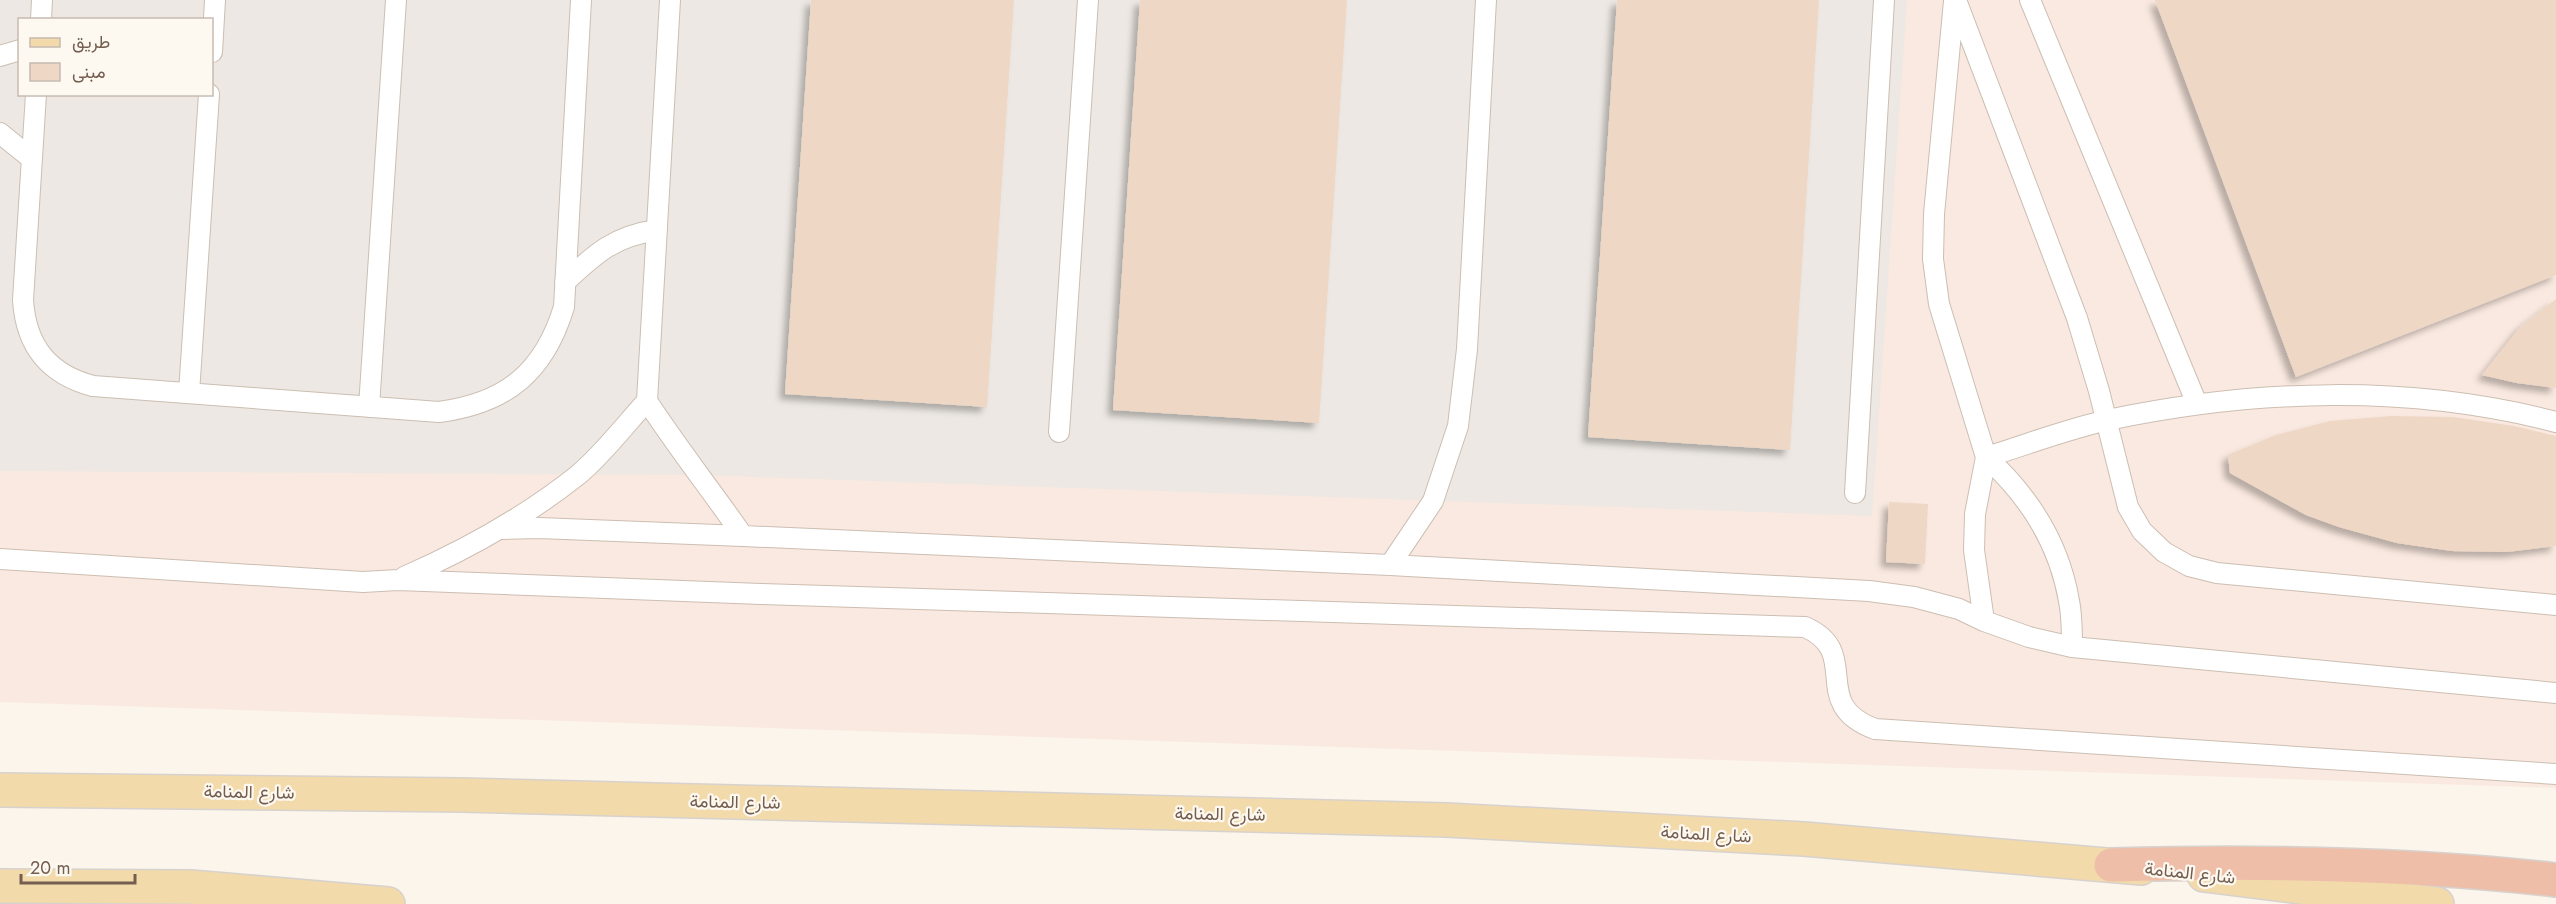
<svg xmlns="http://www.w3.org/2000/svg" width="2556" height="904" font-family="Jost,Vazirmatn,sans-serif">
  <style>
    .commercial { fill: #fae9e0; fill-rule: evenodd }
    .industrial { fill: #ede8e3; fill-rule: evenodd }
    .building { fill: #eed7c5; filter: url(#shadow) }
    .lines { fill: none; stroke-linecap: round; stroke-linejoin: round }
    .service-casing { stroke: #ccbeb2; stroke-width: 22 }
    .primary-casing { stroke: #d8d2ce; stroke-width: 36 }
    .motorway-casing { stroke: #d8d2ce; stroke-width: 36 }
    .service { stroke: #fff; stroke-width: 20 }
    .primary { stroke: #f2daab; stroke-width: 33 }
    .motorway { stroke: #eebea9; stroke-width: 33 }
    .labels { text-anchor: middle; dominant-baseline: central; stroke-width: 4.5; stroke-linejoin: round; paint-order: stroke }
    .street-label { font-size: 18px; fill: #745e50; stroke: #fdf9f1 }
  </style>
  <defs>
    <filter id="shadow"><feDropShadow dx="-5.5" dy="5.5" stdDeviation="3" flood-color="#0004"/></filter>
  </defs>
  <rect width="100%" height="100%" fill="#fbf5eb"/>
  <path class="commercial" d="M0 0H2556V788L0 702ZM20 20H212V94H20Z"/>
  <path class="industrial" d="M0 0H1907L1872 516 701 475 0 471ZM20 20H212V94H20Z"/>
  <path class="building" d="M811 0H1014L987 407 785 394Z
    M1140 0H1347L1319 423 1113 410Z
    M1617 0H1819L1790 450 1588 437Z
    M2155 0H2556V275L2296 377Z
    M2556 299V388L2517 383 2482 375 2520 327Z
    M2391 416 2453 417 2514 426 2556 436V546L2507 552 2452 551 2397 543 2339 527 2306 515 2230 473 2228 455 2276 435 2330 421Z
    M1889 502 1928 504 1925 564 1886 562Z"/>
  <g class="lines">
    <defs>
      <path id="service" d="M670 0 647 401C677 447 711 490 743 536
        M1956 0 2077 318 2099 391 2128 507 2142 531 2164 552 2189 566 2217 573 2556 605
        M2030 0 2197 404
        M1954 1 1934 214 1933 259 1939 304 1986 457 1975 514 1974 550 1984 621
        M41 20 42 0
        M212 52 215 0
        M0 56 20 50
        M36 94 23 300C26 346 48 374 93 386L439 412C507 403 544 372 564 307L581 0
        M0 133 32 159
        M565 282C595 254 614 236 657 230
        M189 393 209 94
        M369 407 396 0
        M1059 432 1088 0
        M1986 457C2026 445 2067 429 2108 420 2255 389 2410 384 2556 422
        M1986 457C2029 496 2059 542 2069 601 2072 616 2072 632 2072 647
        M1855 493 1884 0
        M501 529 539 528 743 536 1390 565 1869 591 1914 597 1959 609 1984 621 2029 637 2072 647 2556 693
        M0 559 363 582 398 580 761 594 1805 627C1864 653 1807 704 1875 729L2556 774
        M1390 565 1433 501 1458 426 1467 349 1486 0
        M404 577C466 550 525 517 578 475 603 454 625 425 647 401"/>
      <path id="primary" d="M0 790 462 795 1446 820 1804 839 2141 868
        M2204 875 2437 904
        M0 886 191 887 388 904"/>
      <path id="motorway" d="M2111 865C2260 861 2408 863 2556 880"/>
    </defs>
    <use href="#service" class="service-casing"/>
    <use href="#primary" class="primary-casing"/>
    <use href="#motorway" class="motorway-casing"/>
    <use href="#service" class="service"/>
    <use href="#primary" class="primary"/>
    <use href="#motorway" class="motorway"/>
  </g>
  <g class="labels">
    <g class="street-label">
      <text transform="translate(249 792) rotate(1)">شارع المنامة</text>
      <text transform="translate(735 802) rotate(1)">شارع المنامة</text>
      <text transform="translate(1220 814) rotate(1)">شارع المنامة</text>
      <text transform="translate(1706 834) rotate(3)">شارع المنامة</text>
      <text transform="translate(2190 873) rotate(6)">شارع المنامة</text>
    </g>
  </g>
  <rect x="18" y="18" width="195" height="78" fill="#fdf9f1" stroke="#c6bbb1" stroke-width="1.5"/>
  <rect x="30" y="38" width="30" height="9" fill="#f2daab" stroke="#c6bbb1" stroke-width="1.5"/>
  <text x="72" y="48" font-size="18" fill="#745e50">طريق</text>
  <rect x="30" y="63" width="30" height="18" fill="#eed7c5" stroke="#c6bbb1" stroke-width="1.5"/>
  <text x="72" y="78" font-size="18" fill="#745e50">مبنى</text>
  <path d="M21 874v9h114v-9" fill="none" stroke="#745e50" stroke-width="3"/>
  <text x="30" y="874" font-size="18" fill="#745e50" stroke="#fdf9f1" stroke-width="4.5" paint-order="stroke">20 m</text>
</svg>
